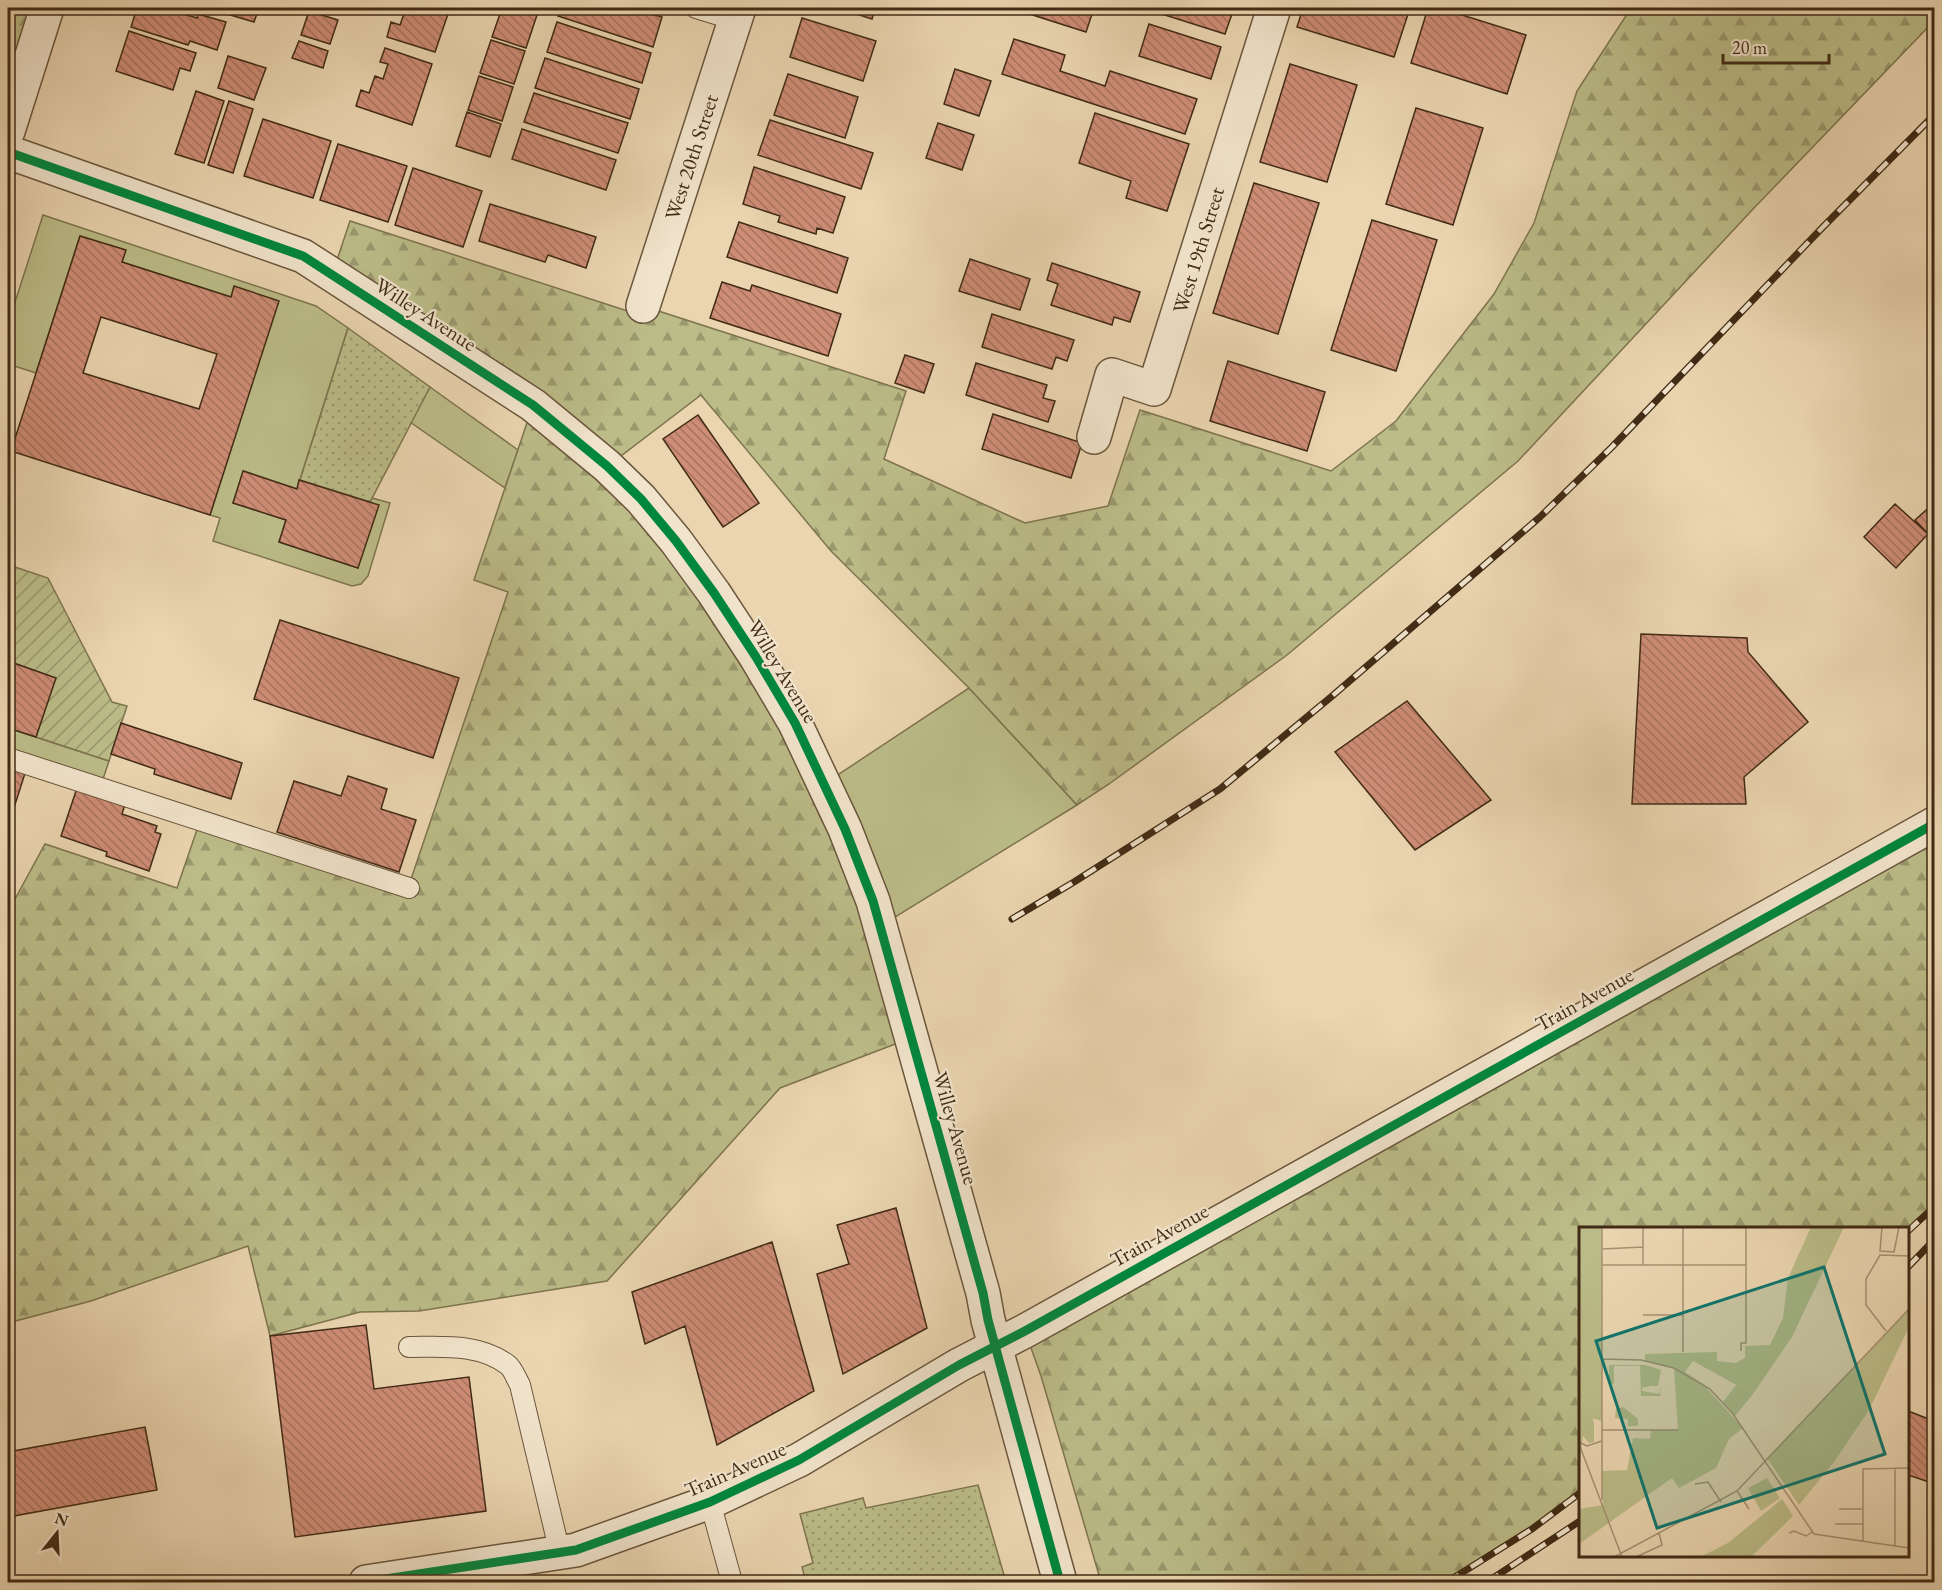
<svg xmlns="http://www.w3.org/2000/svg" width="1942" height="1590" font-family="'EB Garamond',serif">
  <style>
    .grass { fill: #bbbc88; stroke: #7e744e; stroke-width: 1.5 }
    .forest { fill: url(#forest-firs); stroke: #7e744e; stroke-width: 1.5 }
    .park { fill: url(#park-dots); stroke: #7e744e; stroke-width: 1.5 }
    .garden { fill: url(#garden-furrows); stroke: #7e744e; stroke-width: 1.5 }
    .building { fill: url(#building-back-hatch); stroke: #412b15; stroke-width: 1.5; fill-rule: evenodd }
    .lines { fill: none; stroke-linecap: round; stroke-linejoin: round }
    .service-casing { stroke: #6b563c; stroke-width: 22 }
    .minor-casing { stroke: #6b563c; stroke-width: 36 }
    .tertiary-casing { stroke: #6b563c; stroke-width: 36 }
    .service { stroke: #f1e4cc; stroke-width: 20 }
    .minor { stroke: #f1e4cc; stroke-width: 33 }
    .tertiary { stroke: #f1e4cc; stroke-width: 33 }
    .rail-casing { stroke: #412b15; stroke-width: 7 }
    .rail { stroke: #f1e4cc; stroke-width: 4.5; stroke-dasharray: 14; stroke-linecap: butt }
    .cycleway-casing { stroke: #f1e4cc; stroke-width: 13 }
    .cycleway { stroke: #00873e; stroke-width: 9 }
    .labels { text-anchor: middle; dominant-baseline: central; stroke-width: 4.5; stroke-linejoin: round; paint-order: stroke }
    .street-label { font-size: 21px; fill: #412b15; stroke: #f1e4cc }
    .inset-road { fill: none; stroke: #a69172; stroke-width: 1.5 }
    .view { fill: #0f766e; fill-opacity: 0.15; stroke: #0f766e; stroke-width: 3 }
    .inset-edge { fill: none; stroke: #412b15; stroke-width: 3 }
  </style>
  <defs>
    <pattern id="forest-firs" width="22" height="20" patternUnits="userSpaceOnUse" patternTransform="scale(1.5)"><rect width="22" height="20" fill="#bbbc88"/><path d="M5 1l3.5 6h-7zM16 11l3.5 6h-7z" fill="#9a996e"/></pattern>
    <pattern id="park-dots" width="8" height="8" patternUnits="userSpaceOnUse" patternTransform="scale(1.5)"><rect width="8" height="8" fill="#bbbc88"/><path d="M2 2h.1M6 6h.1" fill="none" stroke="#9a996e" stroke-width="1.8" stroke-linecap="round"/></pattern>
    <pattern id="garden-furrows" width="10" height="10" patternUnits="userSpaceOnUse" patternTransform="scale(1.5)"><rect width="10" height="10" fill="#bbbc88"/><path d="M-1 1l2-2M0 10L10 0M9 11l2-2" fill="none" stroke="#9a996e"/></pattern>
    <pattern id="building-back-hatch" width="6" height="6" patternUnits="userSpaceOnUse" patternTransform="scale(1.5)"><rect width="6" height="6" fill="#ce8d76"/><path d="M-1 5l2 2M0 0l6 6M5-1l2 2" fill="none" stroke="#a97360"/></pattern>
  </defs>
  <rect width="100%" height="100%" fill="#ead5b0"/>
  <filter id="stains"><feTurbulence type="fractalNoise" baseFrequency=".00333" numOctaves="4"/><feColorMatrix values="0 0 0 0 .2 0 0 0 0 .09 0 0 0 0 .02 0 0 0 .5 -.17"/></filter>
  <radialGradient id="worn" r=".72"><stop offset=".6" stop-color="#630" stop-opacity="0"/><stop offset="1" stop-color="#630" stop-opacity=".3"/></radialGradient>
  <path class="grass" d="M43 215 316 306 348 328 297 489 244 471 233 503 286 520 279 542 358 568 370 502 372 498 390 503 368 576 361 584 352 586 213 541 220 518 210 515 278 301 235 287 231 297 122 262 125 250 80 236 36 373 8 364V324Z
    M430 387 518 450 505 488 410 422Z
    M969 688 1077 805 879 927 824 784Z
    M8 728 109 761 100 788 8 758Z"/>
  <path class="forest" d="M8 8H47L8 131Z
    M1631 8H1934V21L1754 208 1518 461 1287 655 1109 784 1077 805 969 688 831 551 701 395 608 466 795 723 911 1038 780 1088 607 1281 419 1311 360 1312 270 1336 248 1246 91 1301 8 1323V912L45 844 177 888 200 821 408 888 508 592 474 580 533 405 332 275 350 221 640 315 643 306 906 391 884 459 1025 523 1108 506 1140 410 1331 471 1396 421 1494 294 1534 223 1577 91Z
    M1934 824V1207L1908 1231V1228H1580V1493L1532 1529 1447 1582H1101L1041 1376 1025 1331Z"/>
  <path class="park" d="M348 328 430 387 370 502 300 480Z
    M978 1485 1006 1582H806L802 1567 813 1563 800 1514 863 1498 866 1508Z"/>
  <path class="garden" d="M12 566 48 578 112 702 127 706 109 761 36 737 55 678 8 661V567Z"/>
  <path class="building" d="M137 8H164L197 18 198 14 226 22 217 50 190 41 188 45 131 27Z
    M207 8H259L254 22Z
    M406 8H450L435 52 387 37 391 22 400 25Z
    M502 8H515L537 15 526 48 492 37Z
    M522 8H539L537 13Z
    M561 8H632L662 17 653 47 558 16Z
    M838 8H875L872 19Z
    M1014 8H1094L1086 32 1014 9Z
    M1143 8H1234L1225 34Z
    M1303 8H1410L1394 57 1297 27Z
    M1428 8H1440L1526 35 1507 94 1411 63Z
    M309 11 338 20 330 44 301 35Z
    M802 18 876 41 863 81 790 57Z
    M557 22 651 53 642 83 547 52Z
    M1149 24 1221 47 1211 79 1139 56Z
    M129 31 196 53 190 71 180 68 173 90 116 71Z
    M1014 39 1065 55 1060 71 1105 86 1110 71 1197 99 1185 134 1002 74Z
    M491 40 525 51 514 84 480 73Z
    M299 41 328 51 323 68 292 58Z
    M385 48 432 64 412 125 356 106 361 90 369 93 375 76 383 79 388 64 380 62Z
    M228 56 266 68 254 100 218 88Z
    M545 58 639 89 630 119 535 88Z
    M1290 64 1357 85 1327 182 1260 162Z
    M955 69 991 81 979 116 944 104Z
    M788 74 858 97 845 138 774 115Z
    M479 76 513 87 502 121 468 110Z
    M196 91 224 101 204 163 175 154Z
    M534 93 628 123 618 153 524 122Z
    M229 101 253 109 233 173 208 165Z
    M1416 108 1483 128 1453 225 1386 204Z
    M467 112 501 124 490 157 456 146Z
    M1095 113 1189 144 1167 211 1126 198 1131 181 1079 163Z
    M263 119 331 141 313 198 244 176Z
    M770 120 873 153 861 189 758 155Z
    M938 123 974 135 962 170 926 158Z
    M522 129 616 160 606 190 512 159Z
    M338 144 407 166 388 222 320 200Z
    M754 167 845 197 833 233 817 228 816 234 778 222 780 216 743 204Z
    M413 168 482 191 463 247 395 225Z
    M1254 183 1319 203 1278 334 1213 313Z
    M490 204 596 237 586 268 548 255 545 262 479 241Z
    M1372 220 1437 240 1396 371 1331 350Z
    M739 222 848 258 837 293 727 257Z
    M80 236 126 250 122 262 231 297 234 286 279 301 210 515 11 451ZM101 317 217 354 199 409 83 373Z
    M970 259 1030 279 1020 310 959 291Z
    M1052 263 1140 292 1130 322 1114 317 1112 325 1051 305 1058 284 1047 280Z
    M722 282 750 291 752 285 841 314 828 356 710 318Z
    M992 314 1074 340 1067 361 1056 357 1052 369 982 347Z
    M905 355 934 364 924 393 895 383Z
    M1228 361 1325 392 1307 451 1210 421Z
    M976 363 1047 385 1043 398 1055 401 1048 422 966 395Z
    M993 414 1082 443 1071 478 982 449Z
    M698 415 759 503 723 527 663 439Z
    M243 471 297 489 299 480 379 505 358 568 279 542 286 520 233 503Z
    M1934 503V528L1928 534 1915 520Z
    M1895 504 1928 534 1896 568 1864 537Z
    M280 620 459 678 433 758 254 699Z
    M1641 634 1747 638 1748 652 1808 722 1744 777 1746 804H1632Z
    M8 661 56 678 36 737 8 728Z
    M1407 701 1491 800 1415 850 1335 752Z
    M121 723 242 763 231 799 154 774 155 769 111 754Z
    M8 761 27 767 12 814 8 812Z
    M348 776 387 789 381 809 416 820 399 872 277 832 294 781 341 796Z
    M77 788 125 804 122 814 157 826 155 832 161 834 149 871 106 856 107 852 61 836Z
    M896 1208 927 1328 843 1374 817 1274 849 1264 837 1225Z
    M772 1242 814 1391 717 1445 685 1326 645 1344 632 1292Z
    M366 1325 374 1389 469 1377 486 1511 295 1537 270 1336Z
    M1908 1411 1934 1421V1477L1932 1483 1908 1475Z
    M145 1427 157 1490 8 1517V1452Z"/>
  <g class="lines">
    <defs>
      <path id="service" d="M696 8 735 20
        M8 758 409 888
        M409 1347C442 1347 479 1343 508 1365 513 1369 516 1378 520 1385L560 1553
        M710 1502 732 1582"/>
      <path id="minor" d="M8 152 303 256 533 405 607 466 641 499 676 541 714 593 756 657 795 723 845 829 873 901 983 1293 988 1320 1060 1582
        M643 306 739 8
        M1094 437 1112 375 1154 389 1274 8
        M366 1582 576 1550 710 1502 799 1460 959 1365 1025 1331 1934 824"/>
      <path id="tertiary" d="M8 131 47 8"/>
    </defs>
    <use href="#service" class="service-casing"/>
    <use href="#minor" class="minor-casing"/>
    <use href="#tertiary" class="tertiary-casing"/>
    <use href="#service" class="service"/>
    <use href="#minor" class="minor"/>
    <use href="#tertiary" class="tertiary"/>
    <defs>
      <path id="rail" d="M1012 919 1074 882 1220 789 1331 697 1540 517 1612 447 1821 229 1934 115
        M1908 1231 1934 1207
        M1908 1267 1934 1240
        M1447 1582 1532 1529 1580 1493
        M1487 1582 1580 1521"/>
    </defs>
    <use href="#rail" class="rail-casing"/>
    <use href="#rail" class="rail"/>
    <defs>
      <path id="cycleway" d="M8 152 303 256 533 405 607 466 641 499 676 541 714 593 756 657 795 723 845 829 873 901 983 1293 988 1320 1060 1582
        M366 1582 576 1550 710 1502 799 1460 959 1365 1025 1331 1934 824"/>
    </defs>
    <use href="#cycleway" class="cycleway-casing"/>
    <use href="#cycleway" class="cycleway"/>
  </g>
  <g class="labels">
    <g class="street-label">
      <text transform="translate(691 157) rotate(-72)">West 20th Street</text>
      <text transform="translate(1198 250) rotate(-73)">West 19th Street</text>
      <text transform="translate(426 314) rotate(33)">Willey Avenue</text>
      <text transform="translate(783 671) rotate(59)">Willey Avenue</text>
      <text transform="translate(1584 999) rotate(-29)">Train Avenue</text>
      <text transform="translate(956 1128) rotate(74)">Willey Avenue</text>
      <text transform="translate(1159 1235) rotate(-29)">Train Avenue</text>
      <text transform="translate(735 1469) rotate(-24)">Train Avenue</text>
    </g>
  </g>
  <g transform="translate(1579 1227)">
    <rect width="330" height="330" fill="#ead5b0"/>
    <path d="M30 138H66L70 139V160H64L63 164 80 167 82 158 81 169H62L61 139H35V157H30ZM157 158 174 167 156 189 144 175Z" fill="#bbbc88"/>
    <path d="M0 0H23V194L12 191 0 159ZM232 0H265L213 110 174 167 114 134 106 145 123 156 164 201 150 212 137 241 100 261 93 251 0 317V282L24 278 23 244 48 243 54 211 71 212 72 203H99L95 141 66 134V127L138 125V134L157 136 166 131V119L191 118 204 91 209 51ZM330 82V100L290 183 255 235 220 278 188 231ZM203 272 214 289 172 330H121L149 316Z" fill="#bbbc88"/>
    <path d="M70 139 82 143 79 159H70ZM0 140 15 196V215L10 216 4 209 0 246ZM188 251 201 271 182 284 169 261Z" fill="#bbbc88"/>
    <path d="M44 180 59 192V199H49V192L36 191 37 182Z" fill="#bbbc88"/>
    <path class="inset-road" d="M64 0V38M104 0V125M303 0 301 24 315 25 320 0M23 22 64 20M23 38H167M64 88H104M307 104 287 78V52L301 28 330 29M162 124V116H167V0M23 132 62 133 95 141 131 162 154 187 235 307 330 321M23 203H99M0 215 8 219 23 214M0 217 43 330M116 257 129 255 142 275M158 264 170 282M23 273V0M260 282H284M256 297H284M210 306 215 304 227 309 233 305M284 315V242L330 241M316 319V241M35 330 158 264 330 82M57 330 83 318 80 306"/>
    <path class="view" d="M245 40 306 227 78 301 17 114Z"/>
    <rect width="330" height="330" class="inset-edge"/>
  </g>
  <rect width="1942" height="1590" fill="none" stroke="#ead5b0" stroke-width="30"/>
  <rect x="9" y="9" width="1924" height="1572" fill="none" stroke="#412b15" stroke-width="3"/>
  <rect x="15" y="15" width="1912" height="1560" fill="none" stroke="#412b15" stroke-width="1.5"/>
  <g transform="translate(57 1533) rotate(18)" stroke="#f1e4cc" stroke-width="4.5" paint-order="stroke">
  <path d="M0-4.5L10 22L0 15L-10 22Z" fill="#412b15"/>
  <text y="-9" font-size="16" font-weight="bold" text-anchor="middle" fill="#412b15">N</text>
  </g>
  <path d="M1723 54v9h106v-9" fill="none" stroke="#412b15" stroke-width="3"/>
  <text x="1732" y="54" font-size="18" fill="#412b15" stroke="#f1e4cc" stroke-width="4.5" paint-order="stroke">20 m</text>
  <rect width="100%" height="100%" filter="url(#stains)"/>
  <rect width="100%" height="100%" fill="url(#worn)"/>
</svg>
